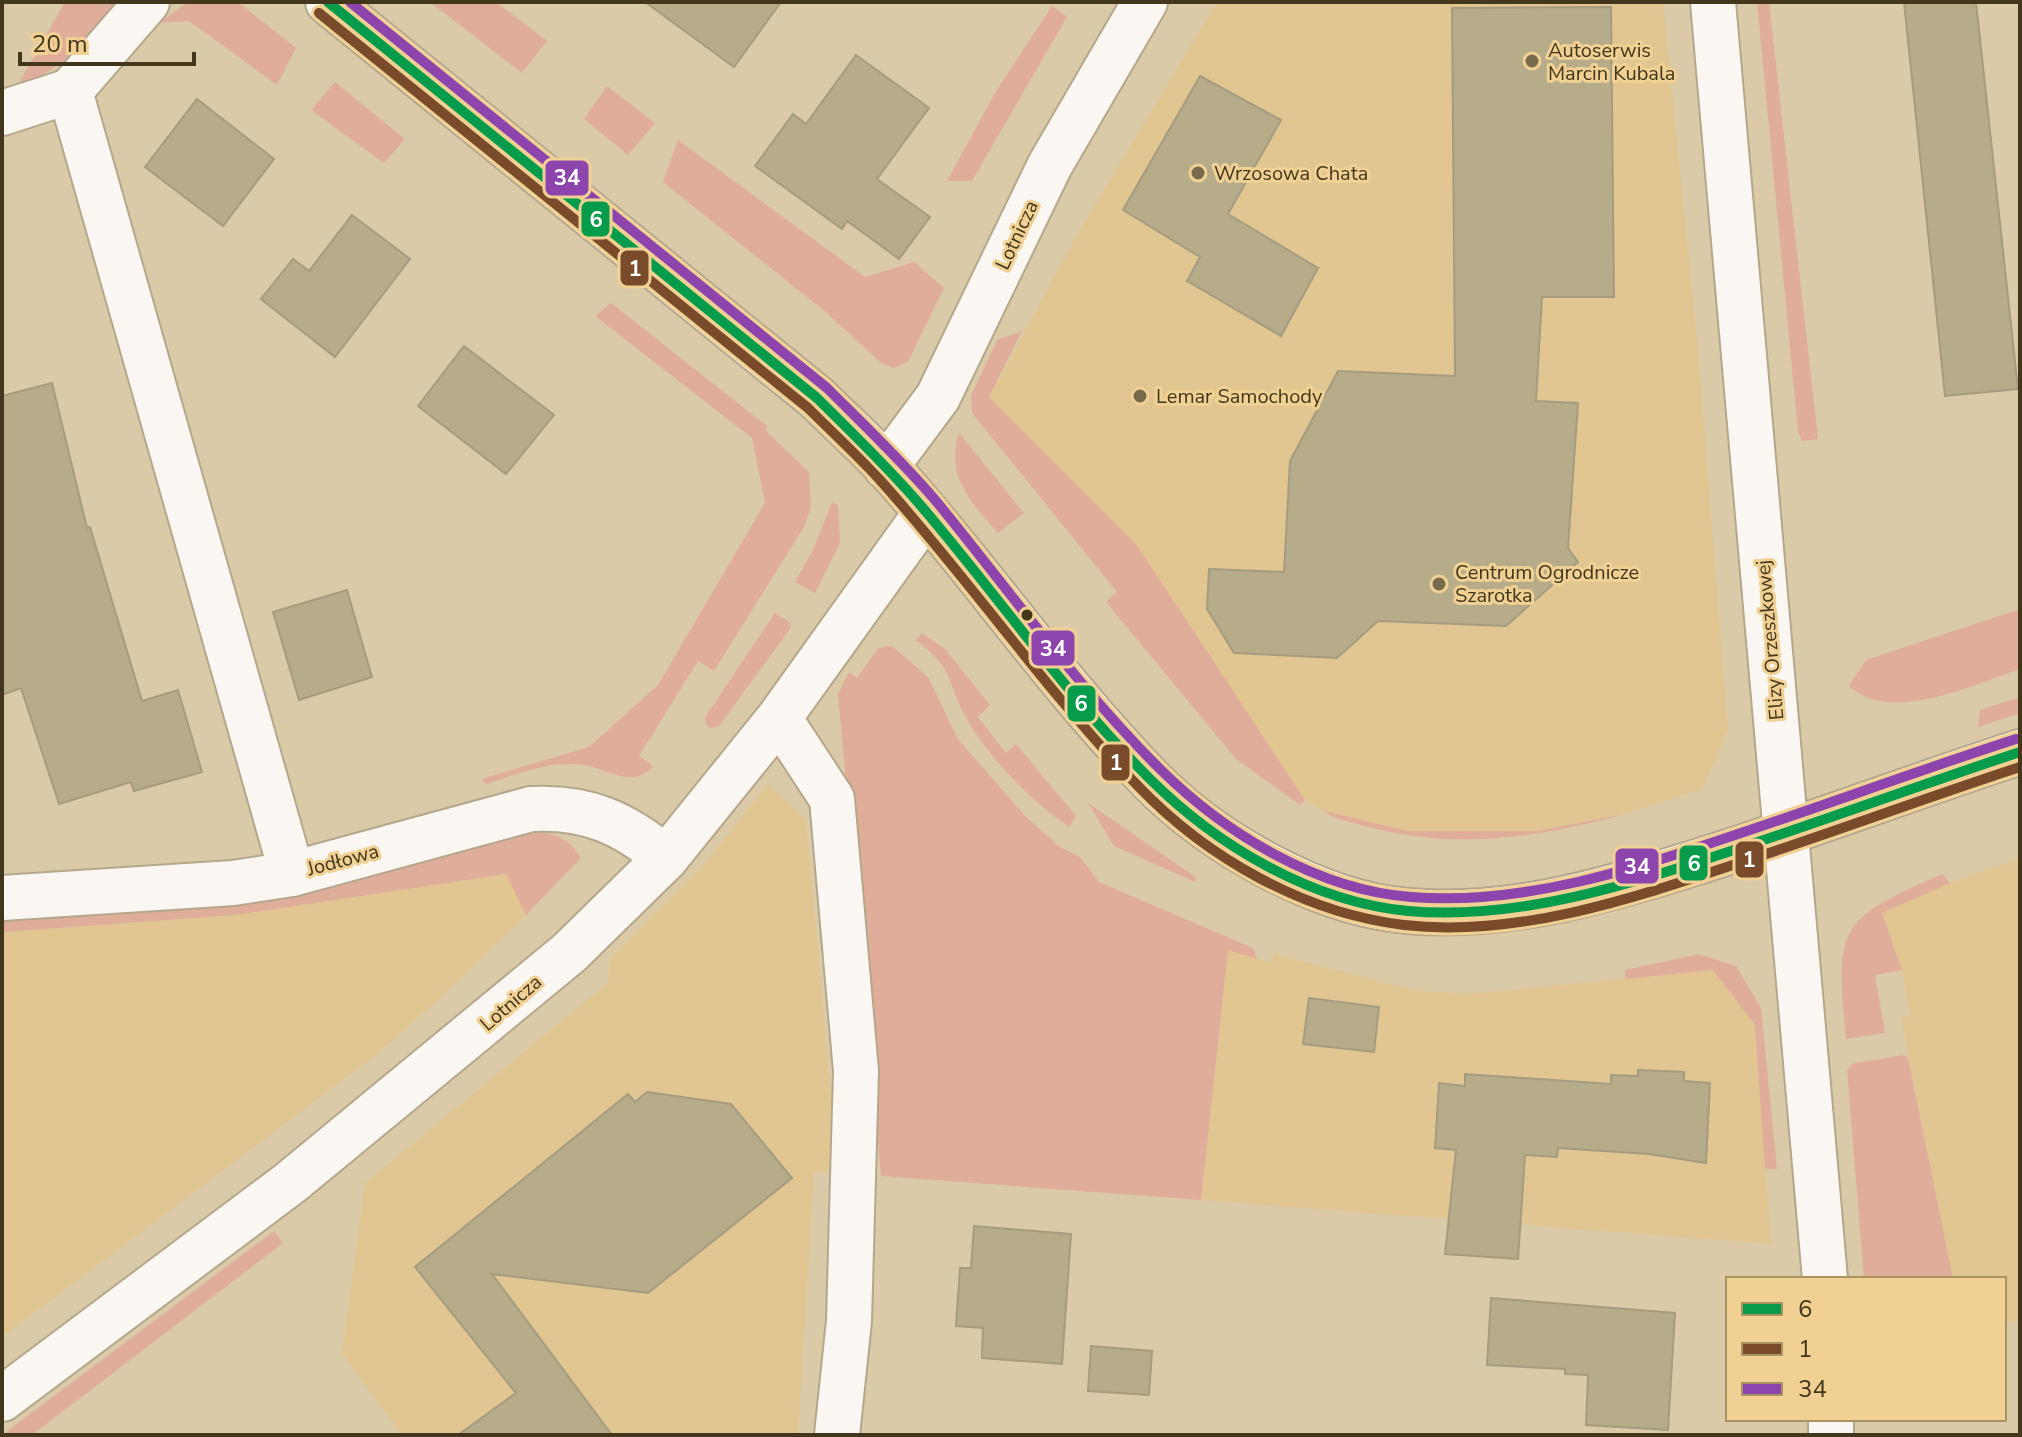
<svg xmlns="http://www.w3.org/2000/svg" width="2022" height="1437" font-family="'Nunito Sans',sans-serif">
  <style>
    .built { fill: #e1c691 }
    .green { fill: #e1ad9b }
    .building { fill: #b6ac89; stroke: #a59c80; stroke-width: 2 }
    .lines { fill: none; stroke-linecap: round; stroke-linejoin: round }
    .minor-casing { stroke: #b4a78c; stroke-width: 48 }
    .minor { stroke: #faf7f2; stroke-width: 44 }
    .bus-1-casing { stroke: #f0d193; stroke-width: 16 }
    .bus-2-casing { stroke: #f0d193; stroke-width: 16 }
    .bus-3-casing { stroke: #f0d193; stroke-width: 16 }
    .bus-1 { stroke: #079b4c; stroke-width: 10 }
    .bus-2 { stroke: #7a4b2a; stroke-width: 10 }
    .bus-3 { stroke: #8e44ad; stroke-width: 10 }
    .poi-dot { fill: #786a4d; stroke: #f0d193; stroke-width: 3 }
    .bus-dot { fill: #42361c; stroke: #f0d193; stroke-width: 3 }
    .labels { text-anchor: middle; dominant-baseline: central; stroke-width: 6; stroke-linejoin: round; paint-order: stroke }
    .poi-label { font-size: 20px; fill: #42361c; stroke: #f0d193; text-anchor: start }
    .street-label { font-size: 20px; fill: #42361c; stroke: #f0d193 }
    .line-badge { stroke: #f0d193; stroke-width: 3 }
    .badge-label { font-size: 22px; text-anchor: middle; font-weight: bold; fill: #fff }
  </style>
  <rect width="100%" height="100%" fill="#dbcaa8"/>
  <path class="built" d="M1217 2H1663L1698 350 1728 730 1702 789 1624 814 1538 831H1407L1324 811 1305 800 989 397 1078 233Z
    M768 784 806 821 838 1172H814L798 1435H402L342 1353 365 1183 608 983 610 958 707 861Z
    M2020 858V1321L2004 1322V1279H1953L1901 1017 1910 1016 1902 970 1882 913 1950 883Z
    M507 874 526 915 440 998 377 1054 2 1337V932L236 915Z
    M1228 949 1271 963 1274 954 1413 990 1470 994 1713 970 1755 1025 1771 1244 1201 1200Z"/>
  <path class="green" d="M65 2H121L73 55 12 95Z
    M188 2H238L296 48 277 85 189 21 159 23Z
    M430 2H496L547 41 522 73Z
    M1757 2H1769L1818 439 1802 441 1798 432Z
    M1052 6 1067 17 972 181H947L996 91Z
    M335 82 405 139 384 163 311 110Z
    M607 86 655 123 628 155 584 119Z
    M678 140 865 277 914 262 944 288 908 362 894 368 881 363 827 313 663 182Z
    M611 303 767 426 766 431 809 472 811 507 804 527 714 671 698 661 639 756 653 766C635 790 607 769 584 765 549 760 519 774 486 784L481 779 589 747 658 685 765 503 752 438 595 316Z
    M1022 331 989 397 1136 544 1305 800 1300 805 1236 759 1106 602 1117 592 972 413 971 395 997 340Z
    M959 433 1024 513 998 533C971 503 945 476 959 433Z
    M832 502 838 505 840 543 815 593 795 582 813 550Z
    M2020 609V669C1976 684 1886 726 1849 685L1866 660Z
    M775 613 791 623 790 629 719 726 711 728 706 725 705 717Z
    M922 633 945 649 990 705 978 717 1006 753 1016 744 1076 816 1069 827C1030 800 983 753 962 710 944 671 953 670 916 640Z
    M892 646 928 677 958 739 1026 817 1060 847 1080 857 1099 882 1253 948 1257 959 1228 950 1201 1200 881 1176 838 694 849 672 857 678 878 648Z
    M2020 697V713L1978 727 1980 710Z
    M1088 803 1197 878 1195 882 1114 846Z
    M1324 811 1407 831H1538L1624 814C1535 839 1447 851 1358 824 1347 821 1332 819 1324 811Z
    M524 831C551 832 567 835 581 858L526 915 506 874 236 915 2 932V921L269 900Z
    M1942 874 1950 883 1882 913 1902 970 1875 975 1885 1033 1846 1039C1835 925 1838 920 1942 874Z
    M1699 954 1736 966 1761 1008 1777 1169H1765L1755 1025 1713 970 1625 979V970Z
    M1902 1055 1908 1057 1953 1279H1864L1847 1070 1852 1064Z
    M274 1231 283 1243 32 1435H2Z"/>
  <path class="building" d="M645 2H781L734 67Z
    M1904 2H1976L2018 389 1945 396Z
    M1611 7 1614 297H1542L1536 401 1578 403 1568 548 1578 562 1506 626 1378 621 1337 658 1234 653 1207 609 1209 569 1284 572 1290 461 1338 371 1455 376 1452 8Z
    M856 55 929 108 877 179 930 217 899 259 847 221 842 229 755 166 793 114 806 124Z
    M1200 76 1281 120 1228 214 1318 268 1281 336 1187 281 1200 257 1123 210Z
    M197 99 274 159 223 226 145 167Z
    M352 215 410 259 335 357 261 299 293 259 309 271Z
    M464 346 554 415 506 474 418 406Z
    M52 383 87 528 90 527 142 701 178 690 202 772 134 791 131 782 59 804 21 688 2 695V396Z
    M347 590 372 677 299 700 273 612Z
    M1309 998 1379 1007 1374 1052 1303 1044Z
    M1638 1070 1684 1072V1081L1710 1083 1706 1163 1649 1154 1558 1148 1557 1157 1525 1155 1518 1259 1445 1254 1456 1150 1435 1148 1439 1083 1465 1086V1074L1611 1084V1075L1638 1076Z
    M647 1092 731 1104 792 1178 648 1293 492 1274 612 1435H458L516 1393 415 1267 628 1094 635 1102Z
    M974 1226 1071 1234 1062 1364 982 1358 983 1328 956 1326 960 1268H971Z
    M1491 1298 1675 1313 1668 1430 1586 1425 1588 1375 1565 1374V1369L1487 1365Z
    M1091 1346 1152 1351 1149 1395 1088 1391Z"/>
  <g class="lines">
    <defs>
      <path id="minor" d="M328 2 817 398C841 422 866 444 889 469 979 569 1055 682 1150 779 1211 842 1319 904 1408 911 1515 920 1618 887 1719 855 1820 822 1919 785 2020 752
        M1713 2 1825 1279
        M70 91 292 874
        M2 113 70 91 147 2
        M886 467 938 397 1050 165 1145 2
        M779 718 832 799 856 1071 849 1321 837 1435
        M2 898 233 883 292 874 531 809C587 806 624 823 666 858
        M2 1399 290 1183 569 953 666 858 779 718 926 513
        M1831 1435V1419"/>
    </defs>
    <use href="#minor" class="minor-casing"/>
    <use href="#minor" class="minor"/>
    <defs>
      <path id="bus-1" d="M328 2 817 398C853 434 889 468 922 507 999 597 1066 695 1149 778 1217 846 1312 902 1408 911 1521 921 1634 883 1740 848 1834 817 1926 783 2020 752"/>
      <path id="bus-2" d="M319 13 808 408C832 432 857 455 880 480 969 579 1045 690 1138 786 1207 858 1304 913 1404 925 1519 938 1637 897 1745 861 1837 831 1928 797 2020 767"/>
      <path id="bus-3" d="M350 2 827 388C864 425 902 461 936 501 1010 591 1078 688 1161 770 1226 834 1318 890 1411 897 1523 906 1634 869 1738 834 1831 803 1923 769 2016 739"/>
    </defs>
    <use href="#bus-1" class="bus-1-casing"/>
    <use href="#bus-2" class="bus-2-casing"/>
    <use href="#bus-3" class="bus-3-casing"/>
    <use href="#bus-1" class="bus-1"/>
    <use href="#bus-2" class="bus-2"/>
    <use href="#bus-3" class="bus-3"/>
  </g>
  <g class="poi-dot">
    <circle cx="1532" cy="61" r="8"/>
    <circle cx="1198" cy="173" r="8"/>
    <circle cx="1140" cy="396" r="8"/>
    <circle cx="1439" cy="584" r="8"/>
  </g>
  <circle class="bus-dot" cx="1027" cy="615" r="7"/>
  <g class="labels">
    <g class="poi-label">
      <text x="1548" y="50">Autoserwis<tspan x="1548" dy="23">Marcin Kubala</tspan></text>
      <text x="1214" y="173">Wrzosowa Chata</text>
      <text x="1156" y="396">Lemar Samochody</text>
      <text x="1455" y="572">Centrum Ogrodnicze<tspan x="1455" dy="23">Szarotka</tspan></text>
    </g>
    <g class="street-label">
      <text transform="translate(1017 235) rotate(-65)">Lotnicza</text>
      <text transform="translate(1770 640) rotate(-95)">Elizy Orzeszkowej</text>
      <text transform="translate(343 860) rotate(-15)">Jodłowa</text>
      <text transform="translate(511 1003) rotate(-41)">Lotnicza</text>
    </g>
  </g>
  <g class="line-badge">
    <rect x="544" y="159" width="46" height="38" rx="8" fill="#8e44ad"/>
    <rect x="580" y="200" width="31" height="38" rx="8" fill="#079b4c"/>
    <rect x="619" y="249" width="31" height="38" rx="8" fill="#7a4b2a"/>
    <rect x="1030" y="629" width="46" height="38" rx="8" fill="#8e44ad"/>
    <rect x="1066" y="684" width="31" height="39" rx="8" fill="#079b4c"/>
    <rect x="1100" y="743" width="31" height="39" rx="8" fill="#7a4b2a"/>
    <rect x="1734" y="840" width="31" height="39" rx="8" fill="#7a4b2a"/>
    <rect x="1678" y="844" width="31" height="38" rx="8" fill="#079b4c"/>
    <rect x="1614" y="847" width="46" height="38" rx="8" fill="#8e44ad"/>
  </g>
  <g class="badge-label">
    <text x="567" y="185">34</text>
    <text x="596" y="227">6</text>
    <text x="635" y="276">1</text>
    <text x="1053" y="656">34</text>
    <text x="1081" y="711">6</text>
    <text x="1116" y="770">1</text>
    <text x="1749" y="867">1</text>
    <text x="1694" y="871">6</text>
    <text x="1637" y="874">34</text>
  </g>
  <rect width="2022" height="1437" fill="none" stroke="#42361c" stroke-width="8"/>
  <rect x="1726" y="1277" width="280" height="144" fill="#f0d193" stroke="#aa9363" stroke-width="2"/>
  <rect x="1742" y="1303" width="40" height="12" fill="#079b4c" stroke="#aa9363" stroke-width="2"/>
  <text x="1798" y="1317" font-size="24" fill="#42361c">6</text>
  <rect x="1742" y="1343" width="40" height="12" fill="#7a4b2a" stroke="#aa9363" stroke-width="2"/>
  <text x="1798" y="1357" font-size="24" fill="#42361c">1</text>
  <rect x="1742" y="1383" width="40" height="12" fill="#8e44ad" stroke="#aa9363" stroke-width="2"/>
  <text x="1798" y="1397" font-size="24" fill="#42361c">34</text>
  <path d="M20 52v12h174v-12" fill="none" stroke="#42361c" stroke-width="4"/>
  <text x="32" y="52" font-size="24" fill="#42361c" stroke="#f0d193" stroke-width="6" paint-order="stroke">20 m</text>
</svg>
